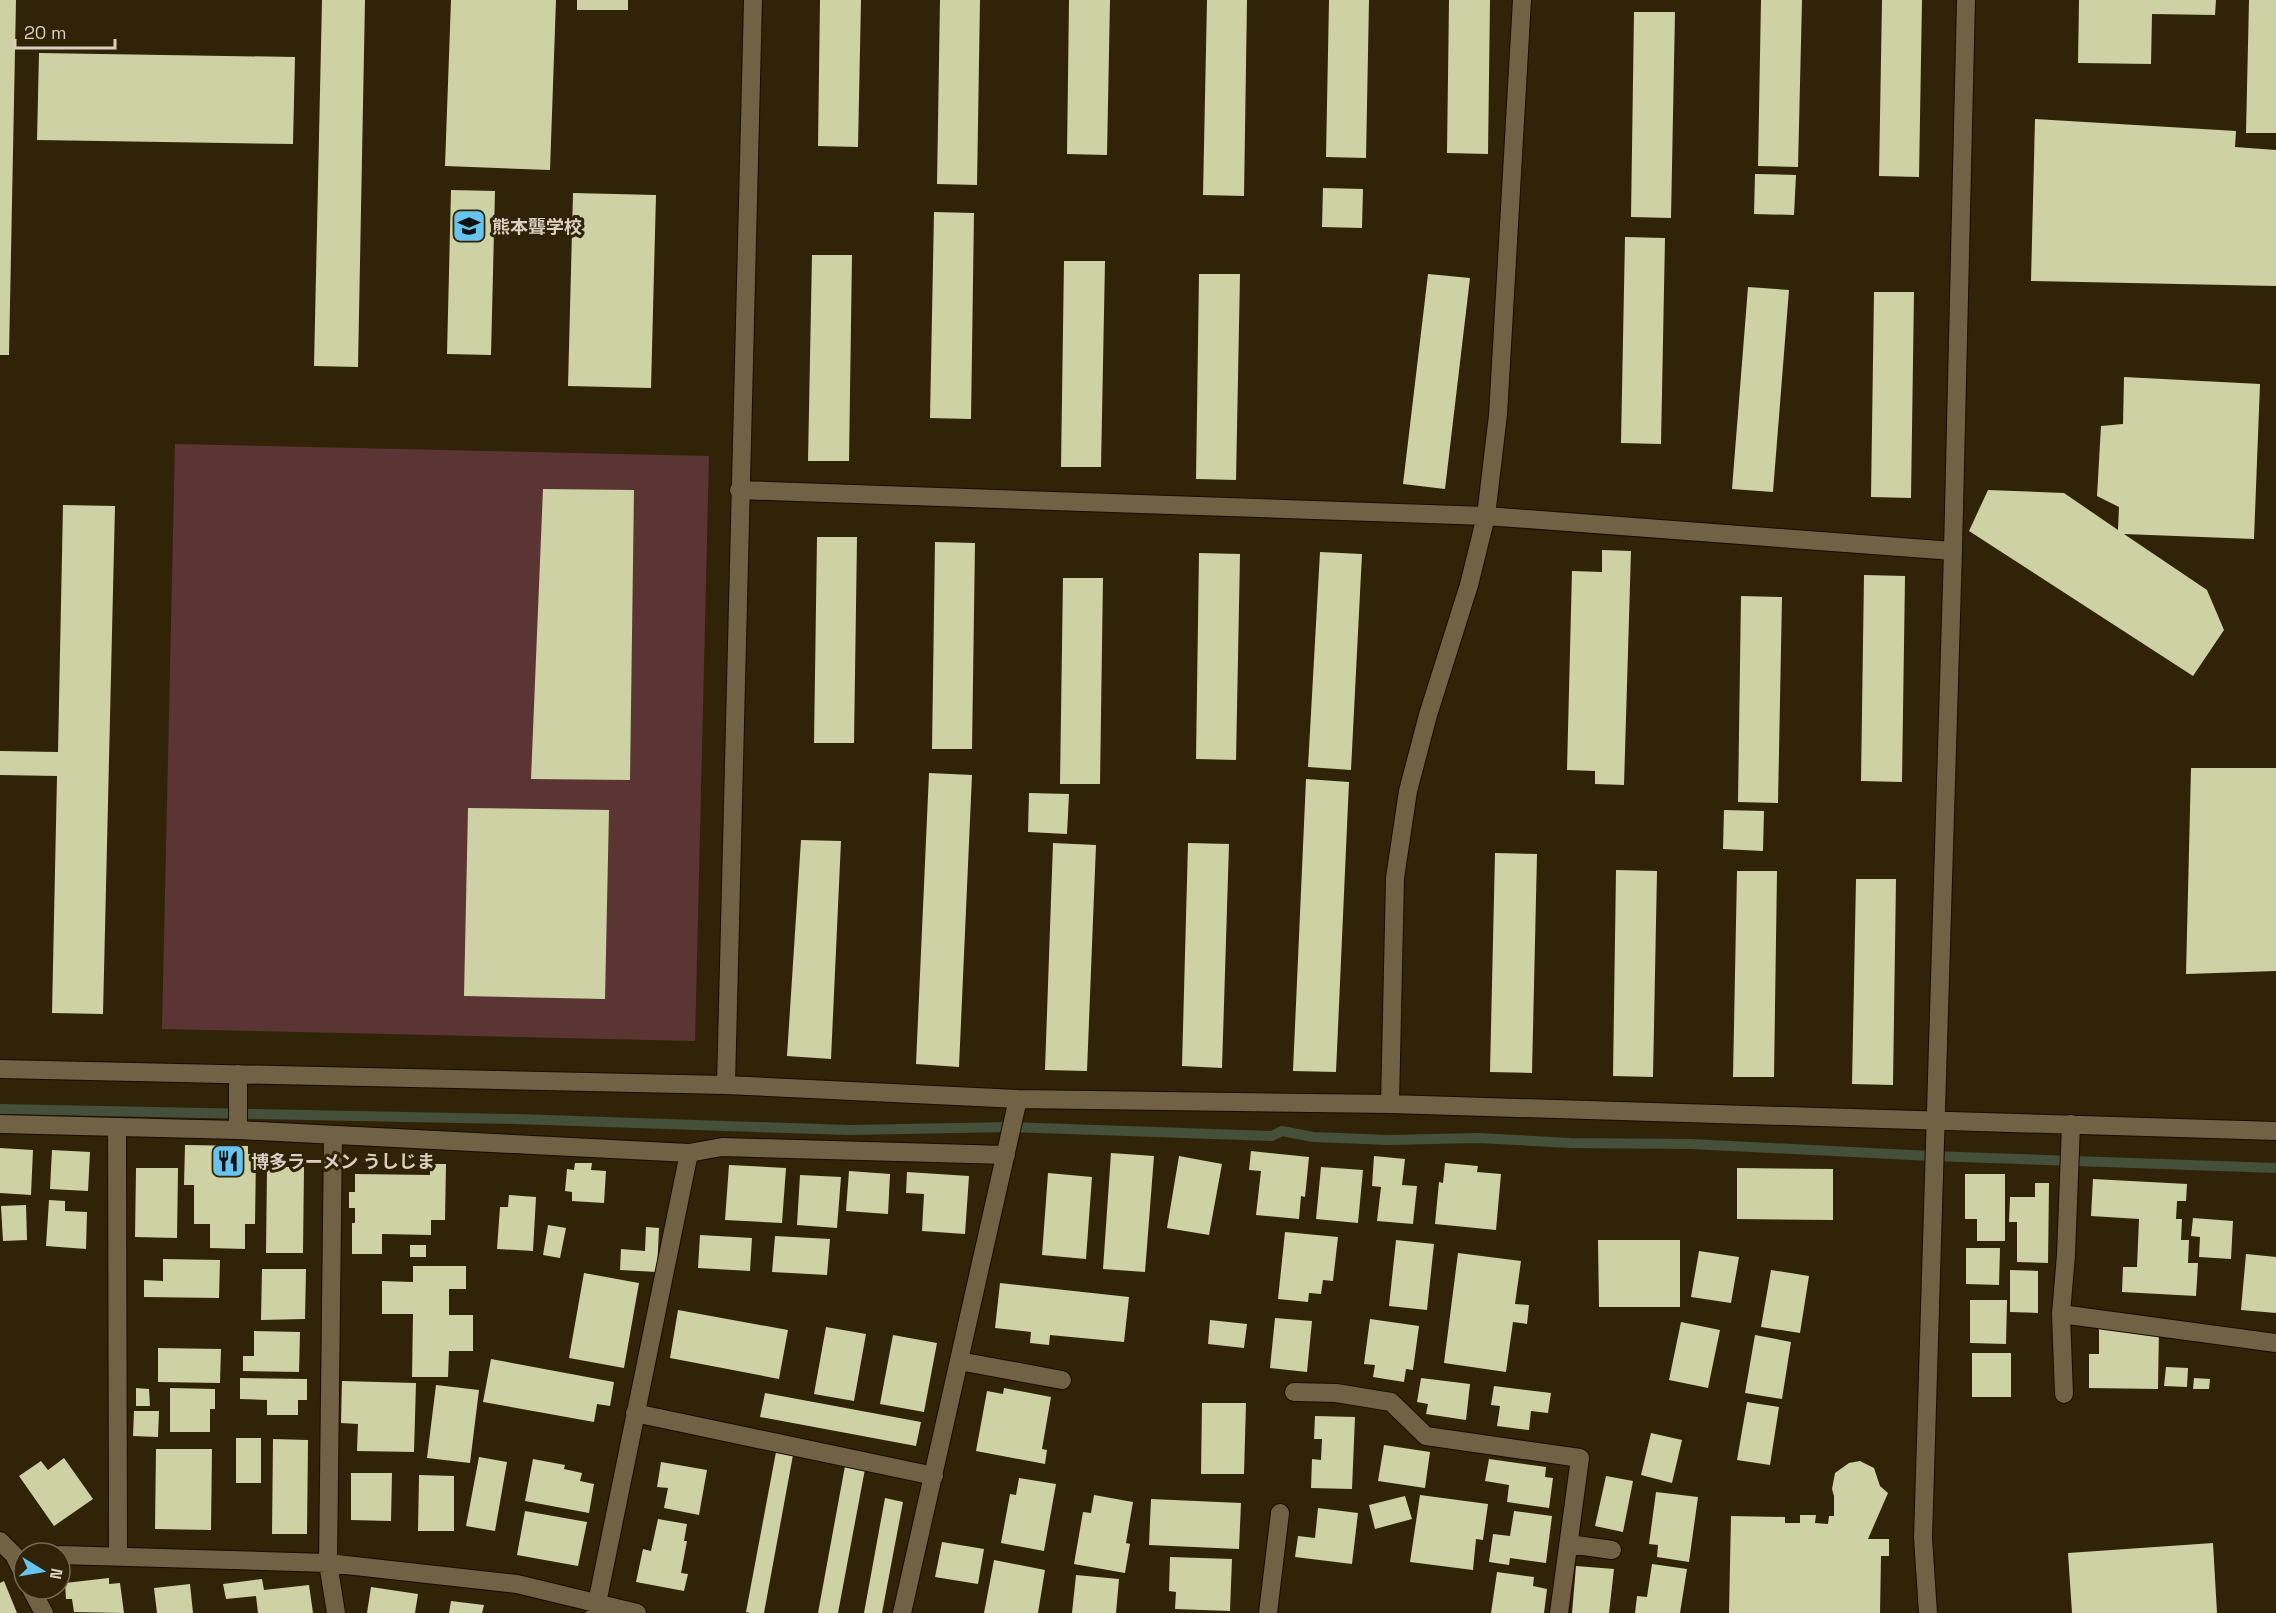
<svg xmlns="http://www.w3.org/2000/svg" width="2276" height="1613" font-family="'Space Grotesk','Noto Sans JP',sans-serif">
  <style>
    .green { fill: #5b3534 }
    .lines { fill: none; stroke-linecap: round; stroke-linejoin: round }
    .stream { stroke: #44503a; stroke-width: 10 }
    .building { fill: #ced1a4 }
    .minor-casing { stroke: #180b00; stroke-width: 20 }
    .minor { stroke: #716145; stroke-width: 18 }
    .labels { text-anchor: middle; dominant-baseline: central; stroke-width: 6; stroke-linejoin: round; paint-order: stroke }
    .poi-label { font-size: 18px; font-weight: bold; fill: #dad1c2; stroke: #312307; text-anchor: start }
  </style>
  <rect width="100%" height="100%" fill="#312307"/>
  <path class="green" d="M175 444 709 456 695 1041 162 1029Z"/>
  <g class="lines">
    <path class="stream" d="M0 1109 516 1119 849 1130 1012 1127 1272 1136 1282 1131 1313 1137 1389 1140 1478 1138 1570 1143 1691 1144 1931 1156 2276 1168"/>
  </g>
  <path class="building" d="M0 0H16L9 355H0Z
    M322 0H365L358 367 314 366Z
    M451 0H556L550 170 445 166Z
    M577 0H628V10H577Z
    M820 0H861L858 147 818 146Z
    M940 0H980L977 185 937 184Z
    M1069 0H1110L1107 155 1067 154Z
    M1207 0H1247L1244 196 1203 195Z
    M1329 0H1369L1366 158 1326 157Z
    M1449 0H1490L1488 154 1447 153Z
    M1761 0H1802L1798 167 1758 166Z
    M1882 0H1922L1919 177 1879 176Z
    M2079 0H2216L2215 15 2152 14 2151 64 2078 63Z
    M2249 0H2276V133H2246Z
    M1634 12H1675L1671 218 1631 217Z
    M39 53 295 57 293 144 37 140Z
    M2035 119 2236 131 2235 147 2276 150V286L2031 281Z
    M1755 174 1796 175 1794 215 1754 214Z
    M1323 188 1363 189 1362 228 1322 227Z
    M451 190 495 191 491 355 447 354Z
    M573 193 656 195 651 388 568 386Z
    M934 212 974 213 971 419 930 418Z
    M1625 237 1665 238 1661 444 1621 443Z
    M812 255H852L849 461H808Z
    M1064 261H1105L1101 467H1061Z
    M1199 274H1240L1236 480 1196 479Z
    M1428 274 1470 278 1445 489 1403 484Z
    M1748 287 1789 290 1773 492 1732 489Z
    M1874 292H1914L1911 498 1871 497Z
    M2124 377 2260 384 2254 539 2124 534 2207 590 2224 630 2193 676 1969 531 1988 490 2064 493 2118 530 2119 507 2097 496 2101 426 2123 424Z
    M543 489 634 490 630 780 531 779Z
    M63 505 115 506 103 1014 52 1013 57 776 0 775V751L58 752Z
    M817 537H857L854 743H814Z
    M935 542 975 543 972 749H932Z
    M1602 550 1631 551 1624 785 1595 784V771L1567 770 1572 571 1602 572Z
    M1320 552 1362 554 1351 770 1308 767Z
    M1199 553 1240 554 1236 760 1196 759Z
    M1864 575 1905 576 1902 782 1861 781Z
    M1063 578H1103L1100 784H1060Z
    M1741 596 1782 597 1778 803 1738 802Z
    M2191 768H2276V971L2186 974Z
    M929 773 972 775 959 1067 916 1064Z
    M1306 779 1349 782 1336 1072 1293 1071Z
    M1029 793 1069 794 1067 834 1028 832Z
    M468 808 609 810 605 999 464 996Z
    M1724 810 1764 811 1763 851 1723 849Z
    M801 840 841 841 831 1059 787 1056Z
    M1053 843 1096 845 1087 1071 1045 1070Z
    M1188 843 1229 844 1222 1068 1182 1066Z
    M1495 853 1537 854 1532 1073 1490 1072Z
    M1616 870 1657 871 1653 1077 1613 1076Z
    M1737 871H1777L1774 1077H1733Z
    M1856 879H1896L1893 1085 1852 1084Z
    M185 1145 248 1146V1154H256L255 1224H245V1249L210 1248V1224H194V1185H184Z
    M0 1148 33 1150 31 1195 0 1193Z
    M52 1150 90 1152 88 1191 50 1189Z
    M1251 1151 1309 1157 1305 1197 1301 1196 1299 1219 1256 1215 1261 1171 1249 1170Z
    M1111 1153 1154 1156 1145 1272 1103 1269Z
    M1179 1156 1222 1164 1209 1235 1167 1228Z
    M1374 1156 1405 1159 1402 1185 1417 1186 1413 1224 1377 1221 1381 1187 1372 1186Z
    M575 1163H592L591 1170 606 1171 604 1203 572 1201V1192L565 1191 567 1169 574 1170Z
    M1445 1163 1478 1166 1477 1172 1501 1174 1496 1230 1435 1224 1439 1182 1443 1183Z
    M430 1164H446L445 1220H431V1235L382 1234V1254H352V1223H355V1208H349V1192H355V1174L430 1175Z
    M729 1165 786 1168 782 1223 725 1220Z
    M267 1167H304L303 1253H266Z
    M1321 1167 1363 1170 1358 1223 1316 1219Z
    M136 1168H178L177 1238 135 1237Z
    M1737 1168 1833 1169V1220L1737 1219Z
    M849 1171 890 1174 888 1214 846 1211Z
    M907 1172 969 1176 965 1234 922 1231 924 1194 906 1193Z
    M1048 1173 1092 1177 1086 1259 1042 1255Z
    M1965 1174H2005V1241H1977V1219H1965Z
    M800 1175 841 1177 837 1228 797 1225Z
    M2093 1179 2187 1184 2186 1201H2177L2176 1219H2182L2181 1240H2189L2188 1263H2198L2196 1296 2122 1292 2123 1267H2137L2139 1219 2091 1216Z
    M2035 1183H2049L2048 1263 2017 1262V1222H2009L2010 1197H2035Z
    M509 1195 536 1197 533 1251 497 1249 500 1207H508Z
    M49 1200 65 1201V1211L87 1212 86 1249 46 1246Z
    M26 1205 27 1240 3 1241 1 1206Z
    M2193 1218 2233 1221 2231 1259 2199 1257 2200 1237 2191 1236Z
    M548 1225 566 1228 560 1258 543 1255Z
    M646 1227 659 1228 657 1272 620 1270 621 1249 645 1251Z
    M1285 1232 1338 1237 1333 1281 1323 1280 1321 1294 1309 1293 1308 1302 1278 1299Z
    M700 1235 752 1238 750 1271 698 1268Z
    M775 1236 830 1239 827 1275 772 1272Z
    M1396 1240 1434 1244 1427 1310 1389 1306Z
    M1598 1240H1680V1307H1599Z
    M410 1245H426V1257H410Z
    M1966 1248H2000L1999 1285 1966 1284Z
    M1699 1251 1739 1257 1731 1303 1691 1297Z
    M1458 1253 1521 1261 1515 1304 1529 1305 1527 1324 1513 1322 1506 1372 1444 1363Z
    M2246 1254 2276 1257V1313L2241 1310Z
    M163 1259 220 1260 219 1298 144 1297V1280L163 1281Z
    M413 1266H466V1289H449V1315H473V1351H449L448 1377H412L413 1314H382V1281L413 1282Z
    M262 1269H306L305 1319 261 1320Z
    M1771 1270 1809 1276 1800 1333 1761 1327Z
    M2010 1270 2038 1271V1313L2010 1312Z
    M584 1273 639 1283 624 1368 569 1358Z
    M1000 1283 1129 1297 1124 1342 1050 1335 1049 1345 1030 1343 1031 1332 995 1328Z
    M1970 1300H2007L2006 1344 1970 1343Z
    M678 1310 788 1330 779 1379 670 1358Z
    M1275 1318 1312 1321 1307 1372 1270 1368Z
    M1370 1319 1419 1326 1413 1370 1406 1369 1404 1382 1373 1377 1375 1365 1364 1364Z
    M1210 1320 1247 1324 1244 1348 1208 1344Z
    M1681 1322 1720 1330 1708 1388 1669 1380Z
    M2099 1326 2159 1327 2158 1389 2089 1388V1354H2099Z
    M826 1327 866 1334 854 1401 814 1394Z
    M254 1331 300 1332 299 1372 243 1371V1356H254Z
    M893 1335 937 1343 924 1412 880 1404Z
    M1755 1335 1791 1342 1782 1399 1745 1393Z
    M158 1348 221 1349 220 1383 158 1382Z
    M1972 1353H2011V1397H1972Z
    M491 1359 614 1382 610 1406 597 1404 594 1422 483 1402Z
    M2166 1367 2188 1368 2187 1387 2164 1386Z
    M240 1378 307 1379V1400H298V1415H267V1400L240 1399Z
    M1421 1378 1470 1384 1466 1420 1426 1414 1428 1404 1417 1402Z
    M2194 1378 2210 1379 2209 1389H2193Z
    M342 1381 416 1383 414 1452 357 1451 358 1424 341 1423Z
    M436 1385 479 1390 470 1463 427 1458Z
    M1494 1386 1551 1393 1548 1413 1531 1411 1529 1430 1497 1426 1500 1406 1491 1405Z
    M136 1388 149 1389 150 1406H136Z
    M170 1388 215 1389V1409H210V1432H170Z
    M1004 1388 1051 1397 1042 1449 1047 1450 1045 1464 976 1451 987 1391 1003 1394Z
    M765 1393 921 1422 916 1446 760 1417Z
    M1747 1402 1779 1407 1770 1465 1737 1460Z
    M1202 1403H1246L1244 1474H1201Z
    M134 1411H159L158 1437 133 1436Z
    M1315 1416 1355 1417 1352 1489 1311 1488 1312 1459 1321 1460 1322 1439H1314Z
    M1651 1433 1682 1440 1672 1483 1641 1475Z
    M236 1438H261V1483H236Z
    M273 1439 308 1440 307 1534H272Z
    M1384 1445 1430 1452 1425 1488 1378 1481Z
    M156 1449H212L211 1530 155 1529Z
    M776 1452 793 1455 764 1613H751L746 1612Z
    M479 1457 507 1462 495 1531 466 1526Z
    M64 1458 93 1499 54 1526 19 1476 41 1461 48 1470Z
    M533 1459 565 1465 564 1469 582 1473 580 1481 594 1484 589 1513 525 1501Z
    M1489 1459 1546 1467 1545 1477 1553 1478 1549 1508 1507 1502 1509 1485 1485 1481Z
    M1860 1461 1874 1468 1880 1486 1888 1493 1868 1539H1889V1556H1881L1880 1613H1729L1731 1516 1785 1517V1523H1800V1515H1816L1815 1523 1828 1524 1829 1516H1834V1496L1832 1489 1835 1473 1849 1463Z
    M661 1462 707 1470 699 1515 664 1508 668 1488 657 1487Z
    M845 1466 865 1469 838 1613H818Z
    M351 1473H392L391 1521 351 1520Z
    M419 1475 454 1476V1531H418Z
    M1606 1476 1633 1481 1623 1532 1595 1526Z
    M1019 1478 1056 1484 1044 1551 1001 1543 1010 1494 1016 1495Z
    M1656 1492 1698 1497 1689 1562 1657 1557 1658 1545 1649 1544Z
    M1094 1495 1133 1502 1126 1543 1130 1544 1125 1573 1074 1564 1083 1512 1091 1513Z
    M1420 1495 1488 1504 1483 1540 1476 1539 1473 1570 1410 1562Z
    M1405 1496 1412 1519 1375 1529 1369 1505Z
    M885 1498 903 1502 882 1613H864Z
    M1151 1499 1241 1503 1239 1549 1149 1545Z
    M1318 1508 1358 1513 1352 1564 1295 1557 1298 1536 1315 1538Z
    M525 1511 587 1522 578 1566 517 1555Z
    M1514 1511 1552 1516 1546 1563 1510 1558 1509 1565 1489 1562 1493 1534 1510 1536Z
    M658 1519 687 1524 684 1541H687L681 1573 688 1574 684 1591 636 1582 643 1549 651 1551Z
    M942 1542 984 1549 978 1584 935 1577Z
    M2213 1543 2217 1613H2072L2068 1553Z
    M1170 1557 1232 1559 1230 1611 1175 1609 1176 1592 1169 1591Z
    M994 1560 1045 1570 1038 1613H984Z
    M1652 1564 1687 1569 1680 1613H1635L1637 1596 1647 1597Z
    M1576 1566 1614 1569 1609 1613H1572Z
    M1497 1572 1534 1577 1533 1586 1547 1589 1544 1613H1491Z
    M1076 1575 1119 1579 1116 1613H1072Z
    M109 1578V1584L120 1583 124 1613 74 1612 72 1599H66L65 1583Z
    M262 1579 264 1590 309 1585 313 1613H258L256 1596 226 1599 223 1584Z
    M4 1581 17 1613H0V1583Z
    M190 1584 193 1613H157L154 1588Z
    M371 1587 418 1594 415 1613H367Z
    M451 1601 484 1605 482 1613H449Z"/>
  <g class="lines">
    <defs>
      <path id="minor" d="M739 490 1486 516 1953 551
        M0 1069 726 1085 1018 1099 1390 1104 2276 1131
        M726 1085 753 0
        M1390 1104 1395 878 1408 791 1428 715 1469 585 1486 516 1498 415 1522 0
        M0 1124 238 1130 689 1153 722 1147 1006 1155
        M117 1127 118 1556
        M238 1130V1074
        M333 1136 328 1563 336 1613
        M2061 1314 2276 1343
        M959 1361 1062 1380
        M1294 1392 1336 1393 1391 1402 1426 1436 1580 1458 1559 1613
        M2064 1394 2061 1314 2066 1255 2071 1124
        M635 1413 934 1476
        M0 1541 14 1555 24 1575
        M1569 1544 1612 1550
        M60 1555 328 1563 517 1584 637 1613
        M31 1589 44 1613
        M595 1613 689 1153
        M902 1613 1018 1099
        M1268 1613 1280 1513
        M1928 1613 1923 1538 1953 551 1966 0"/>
    </defs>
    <use href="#minor" class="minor-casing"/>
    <use href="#minor" class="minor"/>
  </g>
  <defs>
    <symbol id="school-square" viewBox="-11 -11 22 22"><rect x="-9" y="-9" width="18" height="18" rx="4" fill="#66c4ef" stroke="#312307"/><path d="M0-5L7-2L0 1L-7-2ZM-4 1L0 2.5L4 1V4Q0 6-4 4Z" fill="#111"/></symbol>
    <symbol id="restaurant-square" viewBox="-11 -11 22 22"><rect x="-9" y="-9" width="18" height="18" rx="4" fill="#66c4ef" stroke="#312307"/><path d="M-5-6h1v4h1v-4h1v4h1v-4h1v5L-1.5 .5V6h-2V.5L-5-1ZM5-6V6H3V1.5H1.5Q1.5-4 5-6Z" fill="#111"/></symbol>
  </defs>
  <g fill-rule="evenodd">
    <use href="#school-square" x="450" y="207" width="38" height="38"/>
    <use href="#restaurant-square" x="209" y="1142" width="38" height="38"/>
  </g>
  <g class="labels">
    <g class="poi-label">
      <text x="492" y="226">熊本聾学校</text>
      <text x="251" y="1161">博多ラーメン うしじま</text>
    </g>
  </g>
  <g transform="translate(42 1571) rotate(101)"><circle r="28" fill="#312307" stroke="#756952" stroke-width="1.5"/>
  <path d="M0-4.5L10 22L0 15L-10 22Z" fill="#66c4ef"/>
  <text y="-9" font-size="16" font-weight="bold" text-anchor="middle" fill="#dad1c2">N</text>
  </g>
  <path d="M15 39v9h100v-9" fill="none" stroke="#dad1c2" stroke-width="3"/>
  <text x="24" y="39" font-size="18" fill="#dad1c2" stroke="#312307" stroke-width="4.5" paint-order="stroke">20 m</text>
</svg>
